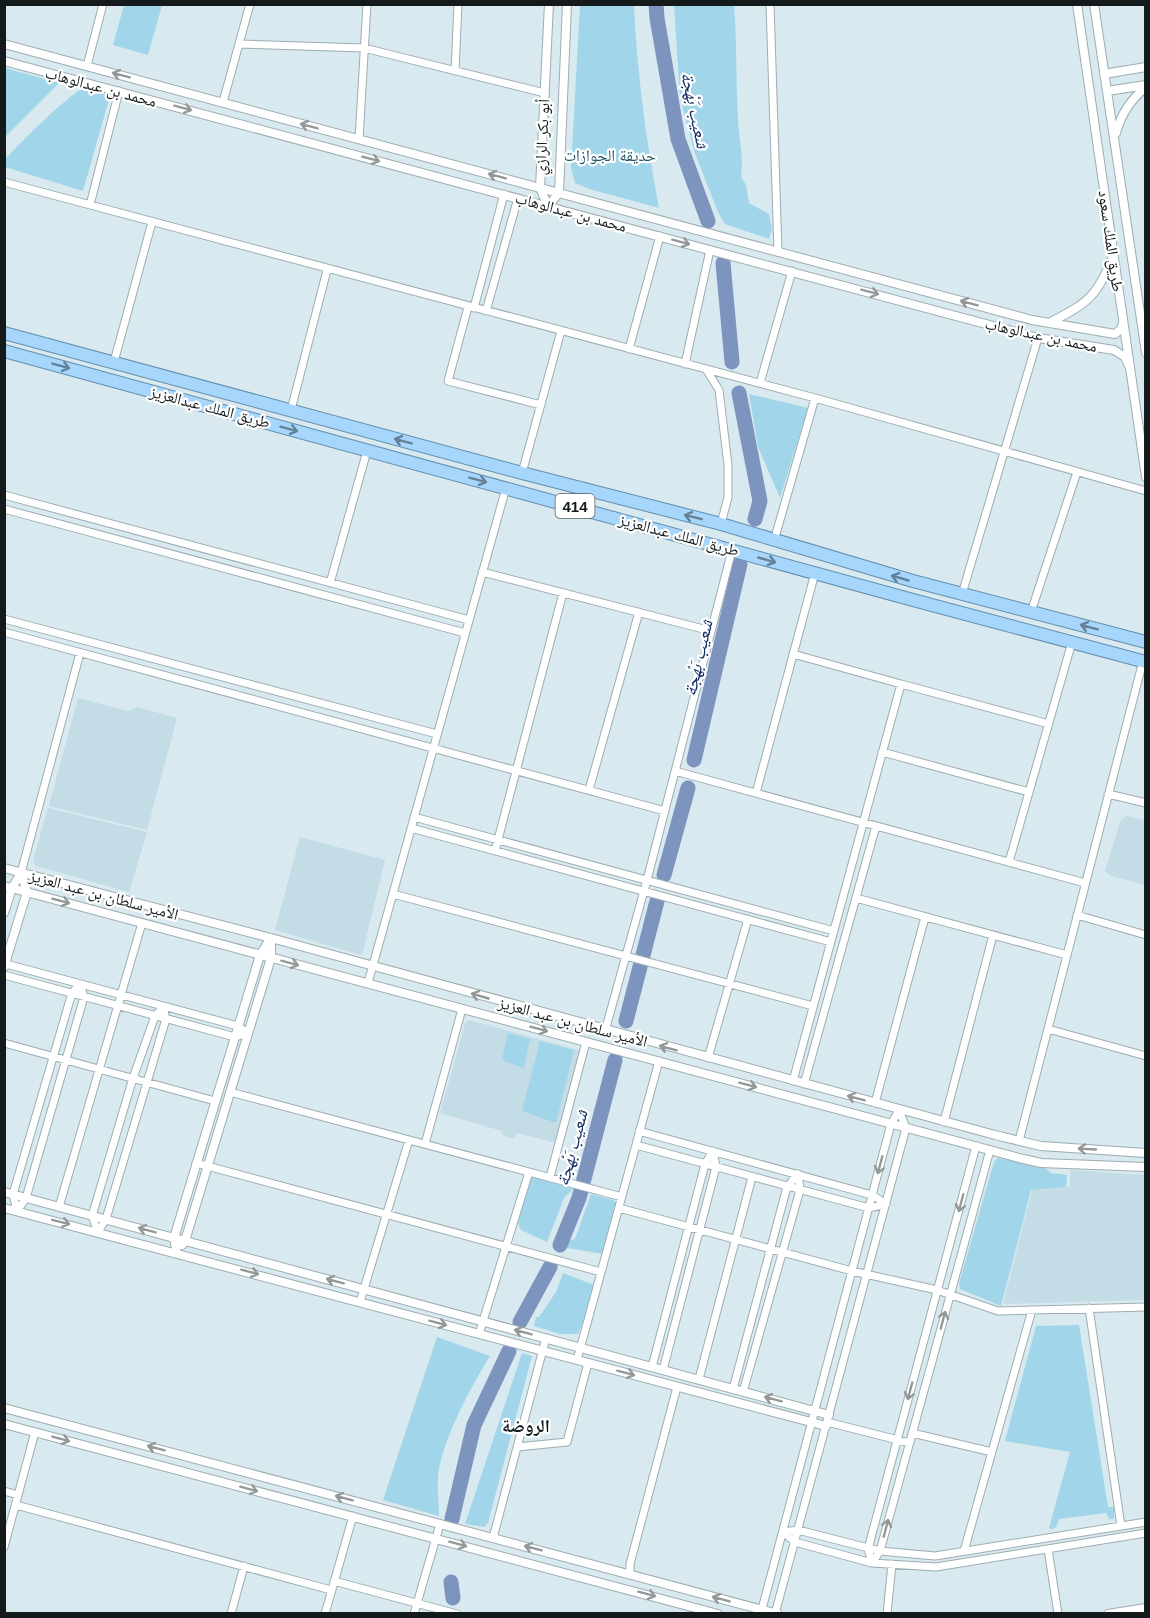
<svg xmlns="http://www.w3.org/2000/svg" width="1150" height="1618" font-family="Arial,'Noto Naskh Arabic',sans-serif">
  <style>
    .built { fill: #c3dce5 }
    .green { fill: #a1d6ea }
    .lines { fill: none; stroke-linecap: round; stroke-linejoin: round }
    .river { stroke: #7d94bf; stroke-width: 15 }
    .minor-casing { stroke: #9dadb3; stroke-width: 9 }
    .tertiary-casing { stroke: #9dadb3; stroke-width: 10 }
    .trunk-casing { stroke: #648ead; stroke-width: 14 }
    .minor { stroke: #fff; stroke-width: 7 }
    .tertiary { stroke: #fff; stroke-width: 8 }
    .trunk { stroke: #a6d6fc; stroke-width: 12 }
    .oneway { stroke: #959899 }
    .oneway2 { stroke: #648197 }
    .labels { text-anchor: middle; dominant-baseline: central; stroke-width: 4.5; stroke-linejoin: round; paint-order: stroke }
    .shield { fill: #fff; stroke: #5a5f60; stroke-width: 1.5 }
    .shield-label { font-size: 15px; font-weight: bold; fill: #141a1c }
    .street-label { font-size: 16px; fill: #141a1c; stroke: #fff }
    .park-label { font-size: 16px; fill: #225464; stroke: #fff }
    .water-label { font-size: 18px; font-style: italic; fill: #142e63; stroke: #fff }
    .neighbourhood-label { font-size: 18px; font-weight: bold; fill: #141a1c; stroke: #fff }
  </style>
  <rect width="100%" height="100%" fill="#d8e9ef"/>
  <path class="built" d="M78 698 128 711 137 707 177 718 147 830 49 806Z
    M48 808 147 832 129 892 36 866 33 860Z
    M1126 816 1145 820V885L1111 876 1105 871 1120 822Z
    M300 837 385 860 362 955 275 930Z
    M469 1020 581 1051 556 1143 517 1133 514 1139 502 1135V1131L440 1113 465 1024Z
    M1070 1170 1145 1175V1300L1003 1304 1032 1190 1070 1186Z"/>
  <path class="green" d="M124 5H162L148 55 113 45Z
    M580 5H634C637 73 646 140 659 208L589 189 575 183 571 168Z
    M674 5H734C737 44 736 83 738 121 739 140 744 158 741 177L746 185 749 203 769 214 772 229 769 239 725 224 718 212 694 151 680 97Z
    M5 68 59 83 5 137 4 68Z
    M82 88 110 96 83 191 5 167V159C29 134 54 109 82 88Z
    M749 394 808 408 780 498 758 447Z
    M508 1033 530 1039 524 1068 502 1060Z
    M540 1041 574 1050 556 1123 522 1111Z
    M997 1158 1043 1166 1051 1173 1067 1175 1066 1187 1031 1190 1001 1306 960 1289 959 1283 994 1162Z
    M533 1177 573 1189 564 1198 547 1242 521 1230 518 1223 530 1180Z
    M591 1194 613 1200 617 1204 604 1254 567 1248 568 1241 575 1239Z
    M563 1273 594 1285 591 1298 593 1300 578 1334H560L534 1326 536 1317H539L556 1292Z
    M1079 1325 1108 1507H1114V1519H1109L1106 1513 1059 1519 1056 1527 1052 1529 1049 1528 1070 1452 1005 1441 1036 1326Z
    M437 1337 490 1356C472 1385 439 1445 438 1479 437 1491 439 1503 439 1516L383 1500Z
    M522 1353 532 1356 488 1523 484 1527 465 1524Z"/>
  <g class="lines">
    <path class="river" d="M656 4 657 18 678 139 708 221
      M723 263 732 362
      M739 393 760 501 755 519
      M694 760 740 564
      M664 875 688 788
      M626 1021 657 901
      M560 1245 579 1198 615 1060
      M520 1322 550 1267
      M452 1519 474 1425 509 1351
      M451 1582 453 1598"/>
    <defs>
      <path id="minor" d="M770 4 778 252
        M239 44 364 48 545 93
        M87 66 103 4
        M455 71 458 4
        M223 102 250 4
        M359 139 367 4
        M4 182 815 398 1146 491
        M90 205 119 91
        M468 307 448 381 541 405
        M474 308 504 194
        M486 311 518 198
        M629 349 660 236
        M114 362 152 222
        M685 364 710 250
        M706 369 719 390 728 465V497L721 524
        M760 383 792 271
        M291 410 327 270
        M522 473 561 331
        M4 495 469 620
        M4 509 465 633
        M774 541 815 398
        M482 572 711 631
        M330 583 367 451
        M962 594 1038 338
        M1031 612 1077 472
        M4 619 437 734
        M4 632 665 811
        M793 654 901 684
        M882 752 1029 792
        M675 771 1085 883
        M589 790 639 612
        M756 793 815 573
        M1108 794 1146 803
        M414 817 834 931
        M411 828 831 942
        M495 851 563 593
        M1009 862 1072 642
        M21 873 80 653
        M393 894 813 1006
        M856 898 1067 955
        M1077 915 1146 935
        M6 964 238 1026 248 1033
        M4 975 235 1037 248 1033
        M368 983 506 488
        M80 984 84 997 26 1198 17 1211 13 1194 72 993Z
        M1048 1029 1146 1056
        M605 1031 647 880 732 550
        M4 1043 215 1101
        M708 1058 748 919
        M793 1081 901 684 1049 724
        M804 1084 876 826
        M230 1092 622 1197
        M875 1103 925 917
        M944 1122 993 935
        M1019 1141 1143 661
        M425 1144 462 1009
        M636 1145 869 1208 886 1204 872 1195 639 1131
        M976 1146 868 1549 872 1563 880 1551 990 1150
        M196 1163 601 1272
        M550 1177 586 1042
        M59 1207 142 923
        M619 1208 852 1271 937 1290 998 1311 1146 1307
        M98 1232 92 1216 133 1078 155 1016 163 1007
        M98 1232 106 1219 166 1019 163 1007
        M360 1302 409 1140
        M1089 1308 1121 1526
        M479 1334 529 1172
        M577 1360 659 1061
        M652 1367 705 1164 713 1151
        M663 1370 716 1167 713 1151
        M699 1379 752 1177
        M733 1389 787 1187 798 1174 800 1190 743 1392
        M827 1422 910 1443
        M912 1433 992 1452
        M517 1447 567 1442 588 1363
        M4 1491 18 1495
        M16 1505 331 1590
        M783 1532 795 1542 872 1563 936 1567 1146 1533
        M783 1532 798 1530 880 1551 935 1556 1146 1522
        M493 1538 546 1338
        M4 1547 35 1432
        M1048 1549 1058 1614
        M964 1551 1032 1310
        M630 1574V1564L677 1387
        M334 1581 457 1614
        M763 1613 762 1609 891 1124 899 1110
        M231 1614 244 1566
        M325 1614 353 1516
        M414 1614 440 1524
        M775 1614 906 1128 899 1110
        M887 1614 892 1564"/>
      <path id="tertiary" d="M549 4 540 188 548 206 559 193 567 4
        M1077 4 1146 477
        M1094 4 1146 353
        M4 44 1032 320 1115 334 1121 329 1123 323
        M4 61 1038 338 1114 350 1125 357 1130 368
        M1104 74 1146 67
        M1107 91 1146 85
        M1116 133C1121 114 1130 100 1146 87
        M1049 323C1087 303 1097 298 1113 256
        M4 868 271 938 995 1135 1041 1146 1146 1153
        M4 886 1019 1158 1041 1163 1146 1167
        M4 913 12 888 21 873
        M4 967 27 892 21 873
        M4 1192 829 1415
        M4 1208 826 1426
        M182 1245 185 1241 271 958V939
        M177 1253 174 1238 260 955 271 938
        M4 1408 778 1614
        M4 1424 718 1614
        M1108 1614 1146 1608"/>
      <path id="trunk" d="M4 333 522 473 721 524 913 581 1146 642
        M4 351 913 600 1146 662"/>
    </defs>
    <use href="#minor" class="minor-casing"/>
    <use href="#tertiary" class="tertiary-casing"/>
    <use href="#trunk" class="trunk-casing"/>
    <use href="#minor" class="minor"/>
    <use href="#tertiary" class="tertiary"/>
    <use href="#trunk" class="trunk"/>
  </g>
  <defs><path id="oneway-shaft" d="M-6 0H5M1.5-3L5.5 0L1.5 3" fill="none" stroke-width="1.6" stroke-linecap="round" stroke-linejoin="round" transform="scale(1.5)"/></defs>
  <g class="oneway">
    <use href="#oneway-shaft" transform="translate(121 75) rotate(-165)"/>
    <use href="#oneway-shaft" transform="translate(183 108) rotate(15)"/>
    <use href="#oneway-shaft" transform="translate(309 126) rotate(-165)"/>
    <use href="#oneway-shaft" transform="translate(371 159) rotate(15)"/>
    <use href="#oneway-shaft" transform="translate(497 176) rotate(-165)"/>
    <use href="#oneway-shaft" transform="translate(681 242) rotate(15)"/>
    <use href="#oneway-shaft" transform="translate(870 292) rotate(15)"/>
    <use href="#oneway-shaft" transform="translate(969 303) rotate(-165)"/>
    <use href="#oneway-shaft" transform="translate(61 901) rotate(15)"/>
    <use href="#oneway-shaft" transform="translate(290 963) rotate(15)"/>
    <use href="#oneway-shaft" transform="translate(480 996) rotate(-164)"/>
    <use href="#oneway-shaft" transform="translate(539 1029) rotate(15)"/>
    <use href="#oneway-shaft" transform="translate(668 1048) rotate(-165)"/>
    <use href="#oneway-shaft" transform="translate(748 1085) rotate(15)"/>
    <use href="#oneway-shaft" transform="translate(856 1098) rotate(-165)"/>
    <use href="#oneway-shaft" transform="translate(1087 1149) rotate(-177)"/>
    <use href="#oneway-shaft" transform="translate(880 1165) rotate(105)"/>
    <use href="#oneway-shaft" transform="translate(961 1203) rotate(105)"/>
    <use href="#oneway-shaft" transform="translate(61 1222) rotate(14)"/>
    <use href="#oneway-shaft" transform="translate(147 1230) rotate(-165)"/>
    <use href="#oneway-shaft" transform="translate(250 1272) rotate(15)"/>
    <use href="#oneway-shaft" transform="translate(335 1281) rotate(-165)"/>
    <use href="#oneway-shaft" transform="translate(943 1320) rotate(-75)"/>
    <use href="#oneway-shaft" transform="translate(438 1323) rotate(15)"/>
    <use href="#oneway-shaft" transform="translate(523 1332) rotate(-165)"/>
    <use href="#oneway-shaft" transform="translate(626 1373) rotate(15)"/>
    <use href="#oneway-shaft" transform="translate(910 1391) rotate(105)"/>
    <use href="#oneway-shaft" transform="translate(773 1399) rotate(-165)"/>
    <use href="#oneway-shaft" transform="translate(61 1439) rotate(15)"/>
    <use href="#oneway-shaft" transform="translate(156 1448) rotate(-165)"/>
    <use href="#oneway-shaft" transform="translate(249 1489) rotate(15)"/>
    <use href="#oneway-shaft" transform="translate(344 1498) rotate(-165)"/>
    <use href="#oneway-shaft" transform="translate(886 1528) rotate(-75)"/>
    <use href="#oneway-shaft" transform="translate(458 1544) rotate(15)"/>
    <use href="#oneway-shaft" transform="translate(533 1548) rotate(-165)"/>
    <use href="#oneway-shaft" transform="translate(647 1594) rotate(15)"/>
    <use href="#oneway-shaft" transform="translate(721 1599) rotate(-165)"/>
  </g>
  <g class="oneway2">
    <use href="#oneway-shaft" transform="translate(61 366) rotate(15)"/>
    <use href="#oneway-shaft" transform="translate(289 429) rotate(15)"/>
    <use href="#oneway-shaft" transform="translate(403 441) rotate(-165)"/>
    <use href="#oneway-shaft" transform="translate(478 480) rotate(15)"/>
    <use href="#oneway-shaft" transform="translate(693 517) rotate(-166)"/>
    <use href="#oneway-shaft" transform="translate(767 560) rotate(16)"/>
    <use href="#oneway-shaft" transform="translate(900 578) rotate(-164)"/>
    <use href="#oneway-shaft" transform="translate(1089 627) rotate(-165)"/>
  </g>
  <g class="labels">
    <rect class="shield" x="555.5" y="494" width="39" height="24" rx="4.5"/>
    <g class="shield-label">
      <text x="575" y="506">414</text>
    </g>
    <g class="street-label">
      <text transform="translate(101 87) rotate(15)">محمد بن عبدالوهاب</text>
      <text transform="translate(542 137) rotate(-87)">أبو بكر الرازي</text>
      <text transform="translate(571 212) rotate(15)">محمد بن عبدالوهاب</text>
      <text transform="translate(1111 241) rotate(82)">طريق الملك سعود</text>
      <text transform="translate(1041 335) rotate(12)">محمد بن عبدالوهاب</text>
      <text transform="translate(210 407) rotate(15)">طريق الملك عبدالعزيز</text>
      <text transform="translate(679 535) rotate(15)">طريق الملك عبدالعزيز</text>
      <text transform="translate(104 895) rotate(15)">الأمير سلطان بن عبد العزيز</text>
      <text transform="translate(573 1022) rotate(15)">الأمير سلطان بن عبد العزيز</text>
    </g>
    <g class="park-label">
      <text x="610" y="155">حديقة الجوازات</text>
    </g>
    <g class="water-label">
      <text transform="translate(695 110) rotate(78)">شعيب بَهْجة</text>
      <text transform="translate(698 658) rotate(-77)">شعيب بَهْجة</text>
      <text transform="translate(572 1148) rotate(-75)">شعيب بَهْجة</text>
    </g>
    <g class="neighbourhood-label">
      <text x="526" y="1426">الروضة</text>
    </g>
  </g>
  <rect width="1150" height="1618" fill="none" stroke="#141a1c" stroke-width="12"/>
</svg>
